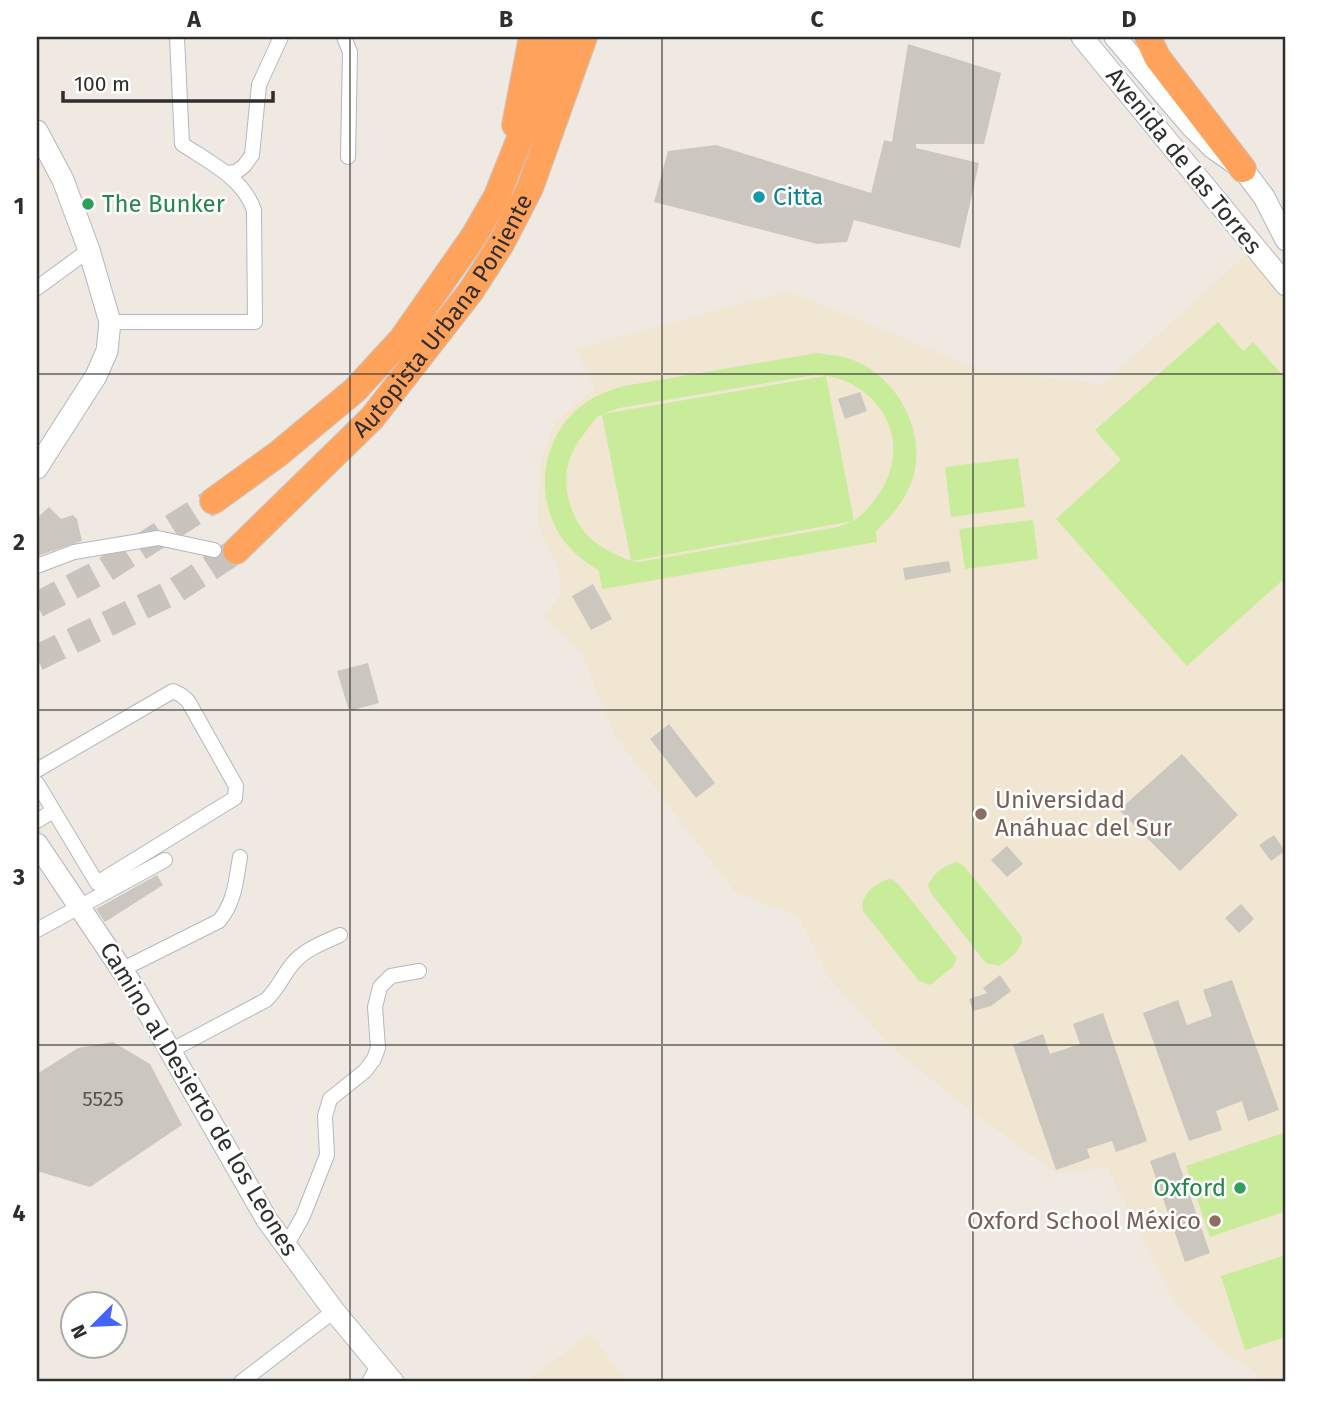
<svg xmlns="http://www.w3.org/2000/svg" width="1323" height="1419" font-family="'Fira Sans',sans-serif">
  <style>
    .education { fill: #f0e6d1 }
    .pitch { fill: #c9ec9a; fill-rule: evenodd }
    .building { fill: #cbc7bf }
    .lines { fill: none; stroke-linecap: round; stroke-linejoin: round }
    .highway-tunnel { stroke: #c8c4bd; stroke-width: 26; stroke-dasharray: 26 13; stroke-linecap: butt }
    .street-casing { stroke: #b4b7c1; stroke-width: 16 }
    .secondary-casing { stroke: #b4b7c1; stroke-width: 23 }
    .highway-casing { stroke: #c9c9c9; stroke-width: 28 }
    .street { stroke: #fff; stroke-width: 14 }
    .secondary { stroke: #fff; stroke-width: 21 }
    .highway { stroke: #ffa35c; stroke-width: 26 }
    .grid { fill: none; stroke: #2e2e2e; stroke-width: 2; stroke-opacity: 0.55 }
    .culture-dot { fill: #0f9aa8; stroke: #fff; stroke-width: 2.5 }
    .leisure-dot { fill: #2e9e5b; stroke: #fff; stroke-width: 2.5 }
    .education-dot { fill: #8d6e63; stroke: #fff; stroke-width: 2.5 }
    .labels { text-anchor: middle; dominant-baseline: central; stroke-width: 5; stroke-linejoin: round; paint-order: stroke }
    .number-label { font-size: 21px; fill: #555452 }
    .street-label { font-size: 24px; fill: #2e2e2e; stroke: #fff }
    .culture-label { font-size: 24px; fill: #0d838f; stroke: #fff; text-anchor: start }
    .leisure-label { font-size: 24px; fill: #27864d; stroke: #fff; text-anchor: start }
    .education-label { font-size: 24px; fill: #785e54; stroke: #fff; text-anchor: start }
    .neatline { fill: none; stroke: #2e2e2e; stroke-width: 2.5 }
    .grid-label { font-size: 23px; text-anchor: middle; font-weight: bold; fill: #2e2e2e }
  </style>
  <rect width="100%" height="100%" fill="#efe9e1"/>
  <path class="education" d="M1247 254 1286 302V1382H1267L1254 1371 1222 1351 1175 1301 1108 1168 1056 1173 979 1117 892 1048 830 979 798 916 735 892 616 737 580 652 545 617 561 593 559 571 538 523 540 465 555 422 595 388 576 349 788 291 981 370 1103 384Z
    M590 1333 627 1382H526Z"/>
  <path class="pitch" d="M1218 322 1243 351 1253 342 1286 379V577L1187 666 1056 519 1121 460 1095 430Z
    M817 353C832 355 846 356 860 363 904 385 930 442 909 488 902 505 889 518 876 531L877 542 602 589 599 571C589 564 577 556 569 547 532 505 538 437 585 403 596 395 610 390 624 386ZM814 375C837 375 856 383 872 399 910 439 893 490 854 521L826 376 602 414 619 408ZM602 415 631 560V561C616 555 600 548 588 536 567 513 559 477 574 449 580 438 589 427 597 417ZM853 521 838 527 639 562 632 561Z
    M1018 458 1025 507 951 517 945 467Z
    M1033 520 1038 559 965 569 959 529Z
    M957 862 964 866 1022 937C1023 951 1009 958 999 966L986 963 931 893 928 885C933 874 945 864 957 862Z
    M892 879 900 886 957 958 953 967 930 985 919 981 863 911C859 896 877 880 892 879Z
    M1286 1132V1211L1210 1237 1186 1166Z
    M1286 1255V1337L1245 1350 1221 1276Z"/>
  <path class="building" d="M908 44 1001 73 984 144H916V148L979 163 960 248 854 220 847 242 817 244 654 202 668 151 716 145 871 193 884 140 892 142Z
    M860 392 867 411 845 419 838 399Z
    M49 507 61 519 73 515 77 519 82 541 37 556V518Z
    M949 561 951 572 905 580 903 568Z
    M593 584 612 619 591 630 572 596Z
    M368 663 379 703 349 711 337 671Z
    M669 724 715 783 696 798 650 739Z
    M1182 754 1238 815 1180 871 1119 810Z
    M1274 835 1285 851 1271 861 1259 845Z
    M1007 846 1023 864 1007 877 991 860Z
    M157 875 163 885 105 922 96 909Z
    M1241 904 1254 919 1239 933 1225 918Z
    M1000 975 1011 991 991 1006 973 1011 969 999 987 993 983 988Z
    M1232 980 1279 1110 1248 1121 1242 1101 1216 1111 1222 1130 1189 1141 1143 1013 1178 1000 1187 1025 1212 1016 1203 990Z
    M1103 1013 1147 1141 1116 1152 1112 1141 1087 1149 1090 1158 1056 1170 1013 1045 1043 1034 1050 1054 1080 1044 1073 1024Z
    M113 1042 150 1064 182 1125 90 1187 37 1171V1074L78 1048Z
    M1175 1152 1210 1253 1185 1262 1150 1161Z"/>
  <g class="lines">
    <path class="highway-tunnel" d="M37 605 106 569 213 501
      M37 658 173 592 236 551"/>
    <defs>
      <path id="street" d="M344 37 350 52 348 157
        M227 173 236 172 244 166 252 155 259 85 281 37
        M37 288 89 250
        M110 322H255L254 210C243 178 209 162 182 144L177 37
        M37 566 74 552 158 538 214 550
        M37 770 173 691 181 695 188 701 236 786 235 798 97 883 37 783
        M37 821 53 811
        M37 930 165 860
        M123 969 219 921C235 902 236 880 240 857
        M170 1051 266 1000C279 988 284 972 296 960 308 948 325 942 340 935
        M286 1246 303 1216 327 1155 325 1116 330 1099 365 1071 374 1059 378 1048 375 1007 380 987 391 976 419 971
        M241 1382 334 1311
        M369 1382 378 1366"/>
      <path id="secondary" d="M1082 37 1286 285
        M1115 37 1191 126 1213 148 1243 169 1264 197 1286 240
        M37 131 63 180 89 250 110 322 107 351 96 376 37 468
        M37 844 136 991 267 1220 334 1311 393 1382"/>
      <g id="highway">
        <path d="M1148 37 1157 57 1243 169"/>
        <path d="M515 125 532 37"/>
        <path d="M213 501 278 454 355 390 402 339 474 236 497 196 560 37"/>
        <path id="s1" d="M236 551 372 418 471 291 501 244 530 188 584 37"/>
      </g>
    </defs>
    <use href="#street" class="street-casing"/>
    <use href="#secondary" class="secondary-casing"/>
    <use href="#highway" class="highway-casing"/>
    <use href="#street" class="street"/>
    <use href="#secondary" class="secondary"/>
    <use href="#highway" class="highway"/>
  </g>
  <path class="grid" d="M350 37V1382M662 37V1382M973 37V1382M37 374H1286M37 710H1286M37 1045H1286"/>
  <circle class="culture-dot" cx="759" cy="197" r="7"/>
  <g class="leisure-dot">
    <circle cx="88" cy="204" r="7"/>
    <circle cx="1240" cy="1188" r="7"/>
  </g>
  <g class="education-dot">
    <circle cx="981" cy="814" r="7"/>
    <circle cx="1215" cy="1221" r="7"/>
  </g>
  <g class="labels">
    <g class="number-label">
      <text x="103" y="1099">5525</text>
    </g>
    <g class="street-label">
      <text transform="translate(1184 161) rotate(51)">Avenida de las Torres</text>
      <text stroke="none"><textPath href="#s1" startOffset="315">Autopista Urbana Poniente</textPath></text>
      <text transform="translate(199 1099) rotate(59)">Camino al Desierto de los Leones</text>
    </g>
    <g class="culture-label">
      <text x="773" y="197">Citta</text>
    </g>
    <g class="leisure-label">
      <text x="102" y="204">The Bunker</text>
      <text x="1226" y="1188" text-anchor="end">Oxford</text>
    </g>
    <g class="education-label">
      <text x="995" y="800">Universidad<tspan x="995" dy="28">Anáhuac del Sur</tspan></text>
      <text x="1201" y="1221" text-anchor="end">Oxford School México</text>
    </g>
  </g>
  <rect width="1323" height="1419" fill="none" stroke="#ffffff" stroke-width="77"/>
  <g transform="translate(94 1325) rotate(246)"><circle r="33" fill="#ffffff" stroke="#ababab" stroke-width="2"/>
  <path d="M0-5L12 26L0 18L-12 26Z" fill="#4264fb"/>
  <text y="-10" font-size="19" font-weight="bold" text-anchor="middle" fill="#2e2e2e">N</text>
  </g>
  <path d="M63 91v10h210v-10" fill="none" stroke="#2e2e2e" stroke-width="3.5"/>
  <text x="74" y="91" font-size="21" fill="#2e2e2e" stroke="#ffffff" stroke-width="5" paint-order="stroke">100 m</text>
  <rect x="38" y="38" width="1246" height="1342" class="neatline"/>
  <g class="grid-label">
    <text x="194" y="27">A</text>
    <text x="506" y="27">B</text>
    <text x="817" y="27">C</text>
    <text x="1129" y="27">D</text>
    <text x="19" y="214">1</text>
    <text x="19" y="550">2</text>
    <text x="19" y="885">3</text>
    <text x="19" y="1221">4</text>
  </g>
</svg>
